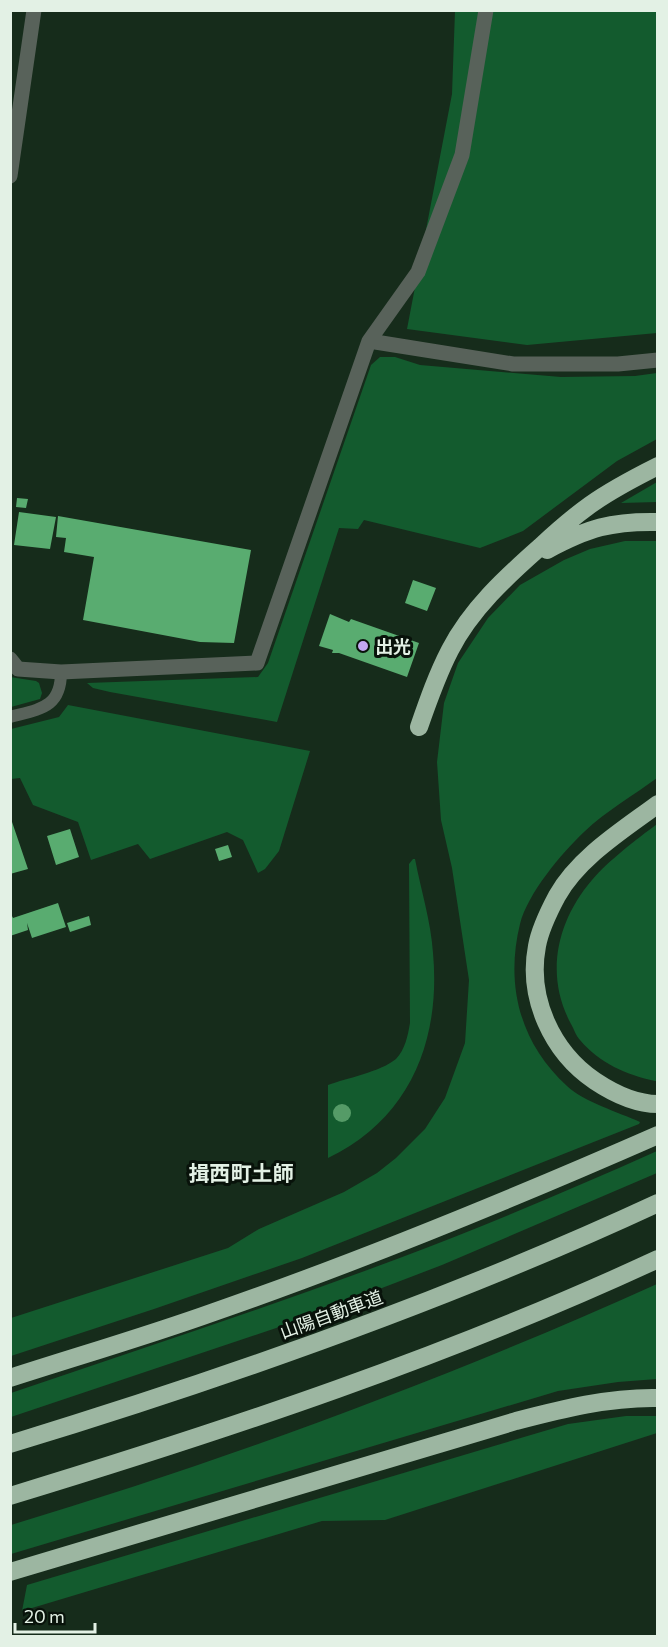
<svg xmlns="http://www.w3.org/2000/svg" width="668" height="1647" font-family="Commissioner,'Noto Sans JP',sans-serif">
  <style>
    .green { fill: #135b2e }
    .building { fill: #59ac70 }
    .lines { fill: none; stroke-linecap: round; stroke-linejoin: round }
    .service { stroke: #58625a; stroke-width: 12 }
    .minor { stroke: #58625a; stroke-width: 15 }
    .motorway { stroke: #9cb6a1; stroke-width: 18 }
    .tree { fill: #559b67 }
    .poi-dot { fill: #c3a7f2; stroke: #08120a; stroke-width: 2 }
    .labels { text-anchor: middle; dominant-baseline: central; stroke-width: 6; stroke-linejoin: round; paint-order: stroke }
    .poi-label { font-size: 18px; font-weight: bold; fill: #e3f1e5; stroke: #08120a; text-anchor: start }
    .street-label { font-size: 18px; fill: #e3f1e5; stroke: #08120a }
    .quarter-label { font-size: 21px; font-weight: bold; fill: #e3f1e5; stroke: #08120a }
  </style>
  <rect width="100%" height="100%" fill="#162c1b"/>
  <path class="green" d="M455 11H657V333L527 345 407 329 452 94Z
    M380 357H395L420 365 561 377 635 376 657 373V439L617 461 523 531 480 548 364 520 358 529 339 528 277 722 110 692 93 688 87 683 258 677 268 663 371 365Z
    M657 482V502L621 503Z
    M625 541H657V778C634 795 606 811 584 832 561 854 528 893 520 924 505 985 520 1043 567 1086 584 1102 618 1112 640 1122L639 1124 302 1258 154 1309 11 1356V1318L228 1248 259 1229 344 1192 377 1173 396 1158 425 1129 445 1098 465 1043 469 980 452 868 441 820 437 762 444 703 458 663 488 618 520 585 564 560 590 549Z
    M10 677 36 681 39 683 42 693 40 699 11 707Z
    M68 705 310 751 279 851 265 869 258 873 243 840 227 832 150 859 138 844 91 860 78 822 33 805 20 778 11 779V729L59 717Z
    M657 824 658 1081H655C627 1075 599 1063 580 1040 576 1036 574 1029 571 1024 545 976 556 922 592 880 608 861 637 839 657 824Z
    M413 859H415C421 890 431 922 433 953 441 1040 410 1119 328 1158V1085C347 1078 380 1072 396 1059 405 1050 408 1035 410 1023L409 864Z
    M657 1151V1173L442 1265 288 1324 11 1417V1393C140 1349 269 1307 397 1259 485 1226 572 1189 657 1151Z
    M657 1284V1379L618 1382 558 1391 11 1554V1525C230 1459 449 1378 657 1284Z
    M626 1416H657V1433L385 1520 322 1521 22 1611 27 1585 568 1424Z"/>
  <path class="building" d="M17 498 28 499 26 508 16 507Z
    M19 512 56 517 50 549 14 545Z
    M58 516 251 550 234 643 200 642 83 620 94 557 64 552 66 538 56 537Z
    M413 580 436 588 427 611 405 603Z
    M330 614 349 622 351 619 419 643 407 677 339 653H332L333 650 319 646Z
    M10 816 28 869 10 874Z
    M70 829 79 857 56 865 47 836Z
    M228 845 232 857 219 861 215 849Z
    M58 903 66 927 32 938 27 923 28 930 10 936V912L13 918Z
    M89 916 91 925 70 932 67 923Z"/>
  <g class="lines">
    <path class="service" d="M10 717C40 709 61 708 61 672"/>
    <path class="minor" d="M10 176 34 10
      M369 341 513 364H618L658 360
      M10 659 18 669 61 672 257 663 369 341 418 272 462 155 486 10"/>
    <path class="motorway" d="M547 550C588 528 611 521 658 522
      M419 727C428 701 437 675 450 650 471 609 506 577 540 547 556 532 572 518 590 505 611 490 634 478 658 466
      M658 804C623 830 579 857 557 896 549 911 540 929 537 946 527 998 552 1052 595 1081 613 1093 634 1104 658 1104
      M10 1378C78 1356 147 1336 214 1312 364 1260 512 1199 658 1135
      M10 1444C230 1377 449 1300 658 1203
      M10 1496C230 1429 449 1356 658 1259
      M10 1572 516 1421C562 1409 609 1397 658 1398"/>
  </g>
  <circle class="tree" cx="342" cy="1113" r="9"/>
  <circle class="poi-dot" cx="363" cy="646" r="6"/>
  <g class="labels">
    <g class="poi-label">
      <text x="375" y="646">出光</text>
    </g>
    <g class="street-label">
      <text transform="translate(331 1314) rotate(-20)">山陽自動車道</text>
    </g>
    <g class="quarter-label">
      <text x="241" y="1172">揖西町土師</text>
    </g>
  </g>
  <rect width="668" height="1647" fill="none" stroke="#e3f1e5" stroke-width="24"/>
  <path d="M15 1623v9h80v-9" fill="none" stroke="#e3f1e5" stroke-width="3"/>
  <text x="24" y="1623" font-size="18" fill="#e3f1e5" stroke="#08120a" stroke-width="4.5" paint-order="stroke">20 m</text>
</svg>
